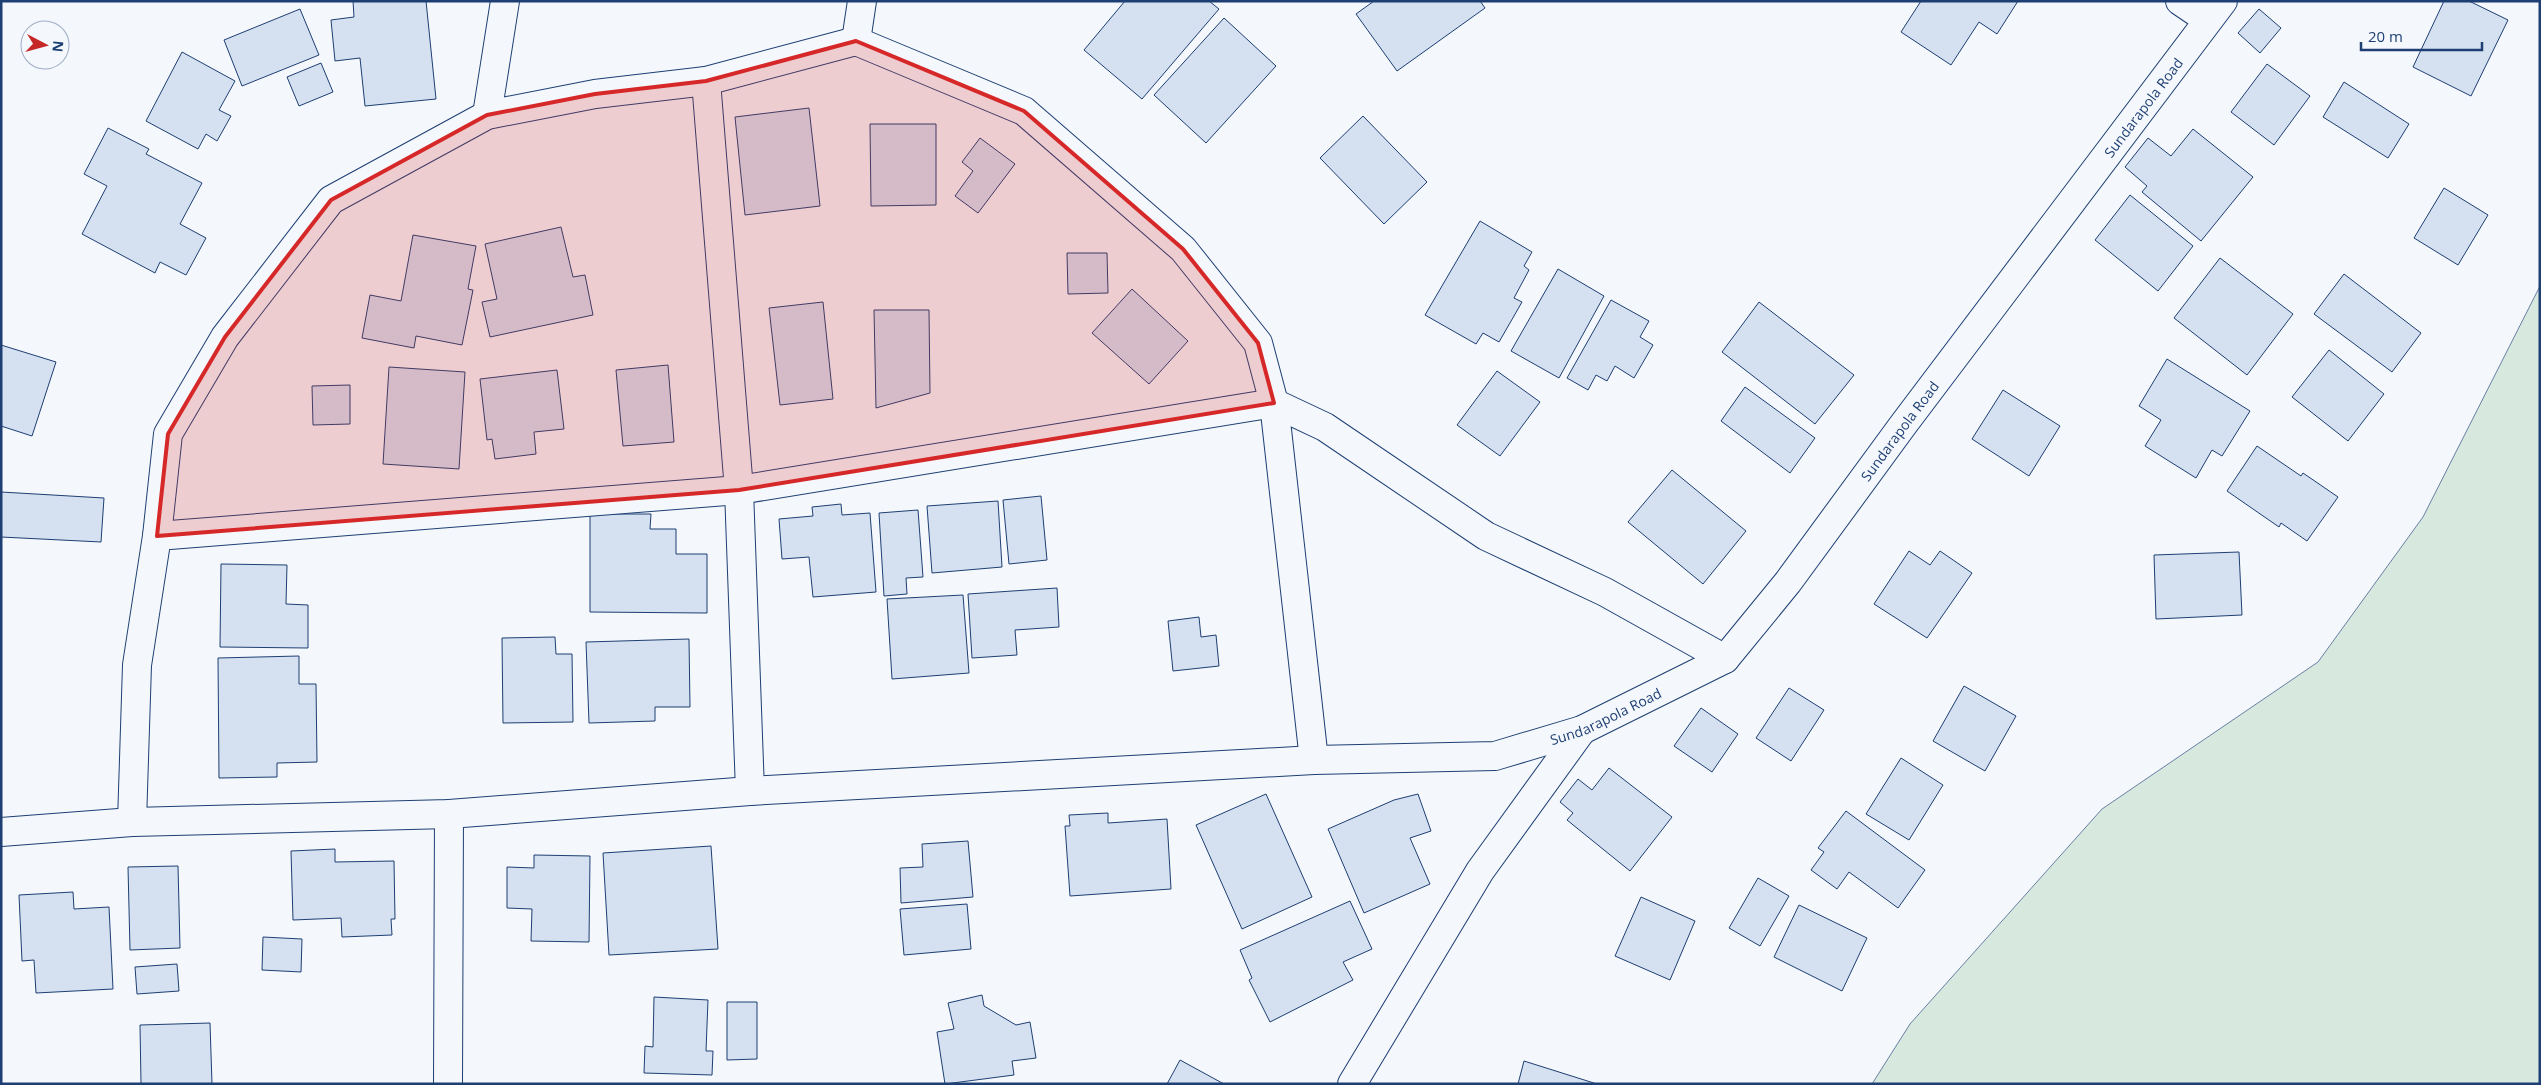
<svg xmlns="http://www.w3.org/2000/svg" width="2541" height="1085" font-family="'Open Sans',sans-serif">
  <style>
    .green { fill: #d7e8df; stroke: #687fa3 }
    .building { fill: #d5e0f0; stroke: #1d3f73 }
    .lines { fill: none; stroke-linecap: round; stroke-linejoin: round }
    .minor-casing { stroke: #1d3f73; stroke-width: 30 }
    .minor { stroke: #f4f7fb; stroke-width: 28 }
    .marked { fill: #d62828; fill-opacity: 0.2; stroke: #d62828; stroke-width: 4; stroke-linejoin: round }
    .labels { text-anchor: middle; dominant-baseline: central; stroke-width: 4; stroke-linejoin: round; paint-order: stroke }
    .street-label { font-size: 14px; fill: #1d3f73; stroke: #f4f7fb }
  </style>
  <rect width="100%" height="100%" fill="#f4f7fb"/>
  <path class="green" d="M2540 286V1084H1872L1910 1024 2102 809 2318 662 2423 517Z"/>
  <path class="building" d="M353 1H426L436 99 365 106 360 58 335 61 331 20 354 17Z
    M1125 1H1209L1219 9 1142 99 1084 50Z
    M1374 1H1480L1485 8 1397 71 1356 14Z
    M1921 1H2018L1997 34 1979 22 1951 65 1901 32Z
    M2444 1H2469L2508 20 2471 96 2413 67Z
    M300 9 319 55 242 86 224 40Z
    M2259 9 2281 28 2260 53 2238 33Z
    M1224 18 1276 66 1206 143 1154 95Z
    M182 52 235 81 219 110 231 116 217 141 206 134 198 149 146 121Z
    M321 63 333 92 299 106 287 77Z
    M2267 64 2310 96 2274 145 2231 112Z
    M2344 82 2409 124 2388 158 2323 117Z
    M809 108 820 206 745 215 735 117Z
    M1363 116 1427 182 1384 224 1320 158Z
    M870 124H936V205L871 206Z
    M108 128 149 149 146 154 202 183 180 224 206 238 186 275 160 262 155 273 82 234 107 186 84 174Z
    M2193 129 2253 177 2201 241 2142 192 2147 186 2125 167 2148 138 2171 156Z
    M980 138 1015 164 978 213 955 196 973 171 962 162Z
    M2444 188 2488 215 2458 265 2414 238Z
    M2130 195 2193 246 2158 291 2095 240Z
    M1480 221 1532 252 1524 266 1529 270 1514 298 1522 302 1499 342 1483 333 1476 344 1425 315Z
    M561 227 573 277 585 275 593 315 490 337 482 302 497 299 485 244Z
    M413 235 476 246 468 289 473 290 462 345 416 336 414 348 362 338 370 295 401 301Z
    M1067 253H1107L1108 293 1068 294Z
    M2220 258 2293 314 2247 375 2174 318Z
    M1558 269 1604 296 1559 378 1511 351Z
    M2344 274 2421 333 2392 372 2314 314Z
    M1132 289 1188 341 1149 384 1092 333Z
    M1611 300 1649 321 1640 337 1653 345 1634 378 1615 366 1607 381 1596 375 1588 390 1567 378Z
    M823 302 833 399 780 405 769 308Z
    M1759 302 1854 375 1815 424 1722 352Z
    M874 310H929L930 393 876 408Z
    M1 345 56 362 32 436 1 426Z
    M2329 350 2384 394 2348 441 2292 397Z
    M2167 359 2250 411 2222 456 2212 450 2196 478 2145 446 2161 420 2139 406Z
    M668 365 674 442 623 446 616 370Z
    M389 367 465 372 459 469 383 464Z
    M557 370 564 429 534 432 536 454 495 459 492 439 487 440 480 379Z
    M1497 371 1540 402 1500 456 1457 425Z
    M350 385V424L313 425 312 386Z
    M1745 387 1815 438 1790 473 1721 421Z
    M2003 390 2060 426 2029 476 1972 439Z
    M2257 446 2301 476 2303 473 2338 497 2307 541 2281 523 2279 527 2227 491Z
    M1672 470 1746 531 1703 584 1628 522Z
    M1 492 104 498 101 542 1 537Z
    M1041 496 1047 560 1009 564 1003 500Z
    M998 501 1002 567 932 573 927 506Z
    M841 504 842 515 870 513 876 592 813 597 809 557 782 559 779 519 813 516 812 507Z
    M918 510 923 577 906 578 907 594 884 596 879 513Z
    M590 514H651L650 529H676V554H707V613L590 612Z
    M1909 551 1930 565 1940 551 1972 573 1927 638 1874 604Z
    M2239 552 2242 615 2156 619 2154 555Z
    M221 564 287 565 286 604 308 605V648L220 647Z
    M1057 588 1059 627 1015 630 1017 655 972 658 968 594Z
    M963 595 969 673 892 679 887 599Z
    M1199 617 1201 637 1216 635 1219 666 1173 671 1168 621Z
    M555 637 556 654H572L573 722 503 723 502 638Z
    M689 639 690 707H655V721L589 723 586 642Z
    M299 656V684H316L317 762 277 763V777L219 778 218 658Z
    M1964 686 2016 716 1985 771 1933 741Z
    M1789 688 1824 710 1791 761 1756 738Z
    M1701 708 1738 734 1712 772 1674 746Z
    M1901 758 1943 785 1909 840 1866 814Z
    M1609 768 1672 817 1630 871 1567 820 1573 813 1560 802 1578 779 1592 790Z
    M1266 794 1312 897 1242 929 1196 825Z
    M1418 794 1431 831 1410 838 1430 884 1364 913 1328 829 1394 800Z
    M1846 811 1925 870 1898 908 1849 872 1837 889 1811 870 1824 852 1818 848Z
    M1108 813V823L1167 819 1171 889 1070 896 1065 826H1070L1069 815Z
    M968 841 973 897 901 903 900 868 923 867 922 844Z
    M711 846 718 949 609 955 603 853Z
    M335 849V862L394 861 395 919H391L392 935 342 937 341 918 293 920 291 851Z
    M534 855 590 856 589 942 531 941 532 909 507 908V867L534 868Z
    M178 866 180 948 130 950 128 867Z
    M1758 878 1789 896 1760 946 1729 928Z
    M73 892 74 909 109 907 113 989 36 993 34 960 22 961 19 895Z
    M1641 897 1695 921 1670 980 1615 956Z
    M1350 901 1372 949 1343 962 1353 980 1270 1022 1249 980 1252 978 1240 950Z
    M967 904 971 949 904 955 900 909Z
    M1799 905 1867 938 1842 991 1774 957Z
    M263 937 302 939 301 972 262 970Z
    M177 964 179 991 137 994 135 967Z
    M982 995 984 1006 1016 1025 1030 1022 1036 1058 1012 1061 1014 1075 945 1084 937 1032 954 1029 948 1003Z
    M654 997 708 1000 706 1051H713L712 1075 644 1073 645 1046 653 1047Z
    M727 1002H757V1059L727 1060Z
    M210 1023 212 1084H141L140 1025Z
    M1180 1060 1224 1084H1167Z
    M1524 1061 1597 1084H1518Z"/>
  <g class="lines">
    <defs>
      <g id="minor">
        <path d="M2180 1 2208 20"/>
        <path d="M856 41 862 1"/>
        <path d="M706 81 739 490 750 791"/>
        <path d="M487 115 505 1"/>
        <path d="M157 536 739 490 1274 403 1314 760"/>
        <path d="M132 822 137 665 157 536 168 434 225 337 331 200 487 115 595 94 706 81 856 41 1024 111 1183 249 1258 343 1274 403 1325 427 1486 536 1605 592 1725 659"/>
        <path id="s1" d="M1 832 132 822 449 814 750 791 1314 760 1495 756 1582 730 1725 659 1788 582 1903 425 2223 1"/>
        <path d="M448 1084 449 814"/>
        <path d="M1352 1084 1480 871 1582 730"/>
      </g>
    </defs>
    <use href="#minor" class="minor-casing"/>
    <use href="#minor" class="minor"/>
  </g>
  <path class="marked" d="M856 41 1024 111 1183 249 1258 343 1274 403 739 490 157 536 168 434 225 337 331 200 487 115 595 94 706 81Z"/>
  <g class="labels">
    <g class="street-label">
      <text stroke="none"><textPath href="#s1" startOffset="2439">Sundarapola Road</textPath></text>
      <text stroke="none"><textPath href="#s1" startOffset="2034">Sundarapola Road</textPath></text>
      <text stroke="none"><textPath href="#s1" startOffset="1614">Sundarapola Road</textPath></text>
    </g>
  </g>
  <rect width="2541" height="1085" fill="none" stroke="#1d3f73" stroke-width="5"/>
  <g transform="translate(45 45) rotate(96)"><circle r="24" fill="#f4f7fb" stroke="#9eadc5"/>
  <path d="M0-4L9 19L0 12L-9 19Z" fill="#c62828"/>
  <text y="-8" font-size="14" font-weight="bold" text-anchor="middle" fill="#1d3f73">N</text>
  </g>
  <path d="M2361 42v8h121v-8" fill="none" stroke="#1d3f73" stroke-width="2.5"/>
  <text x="2368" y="42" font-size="15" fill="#1d3f73" stroke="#f4f7fb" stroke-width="4" paint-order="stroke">20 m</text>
</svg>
